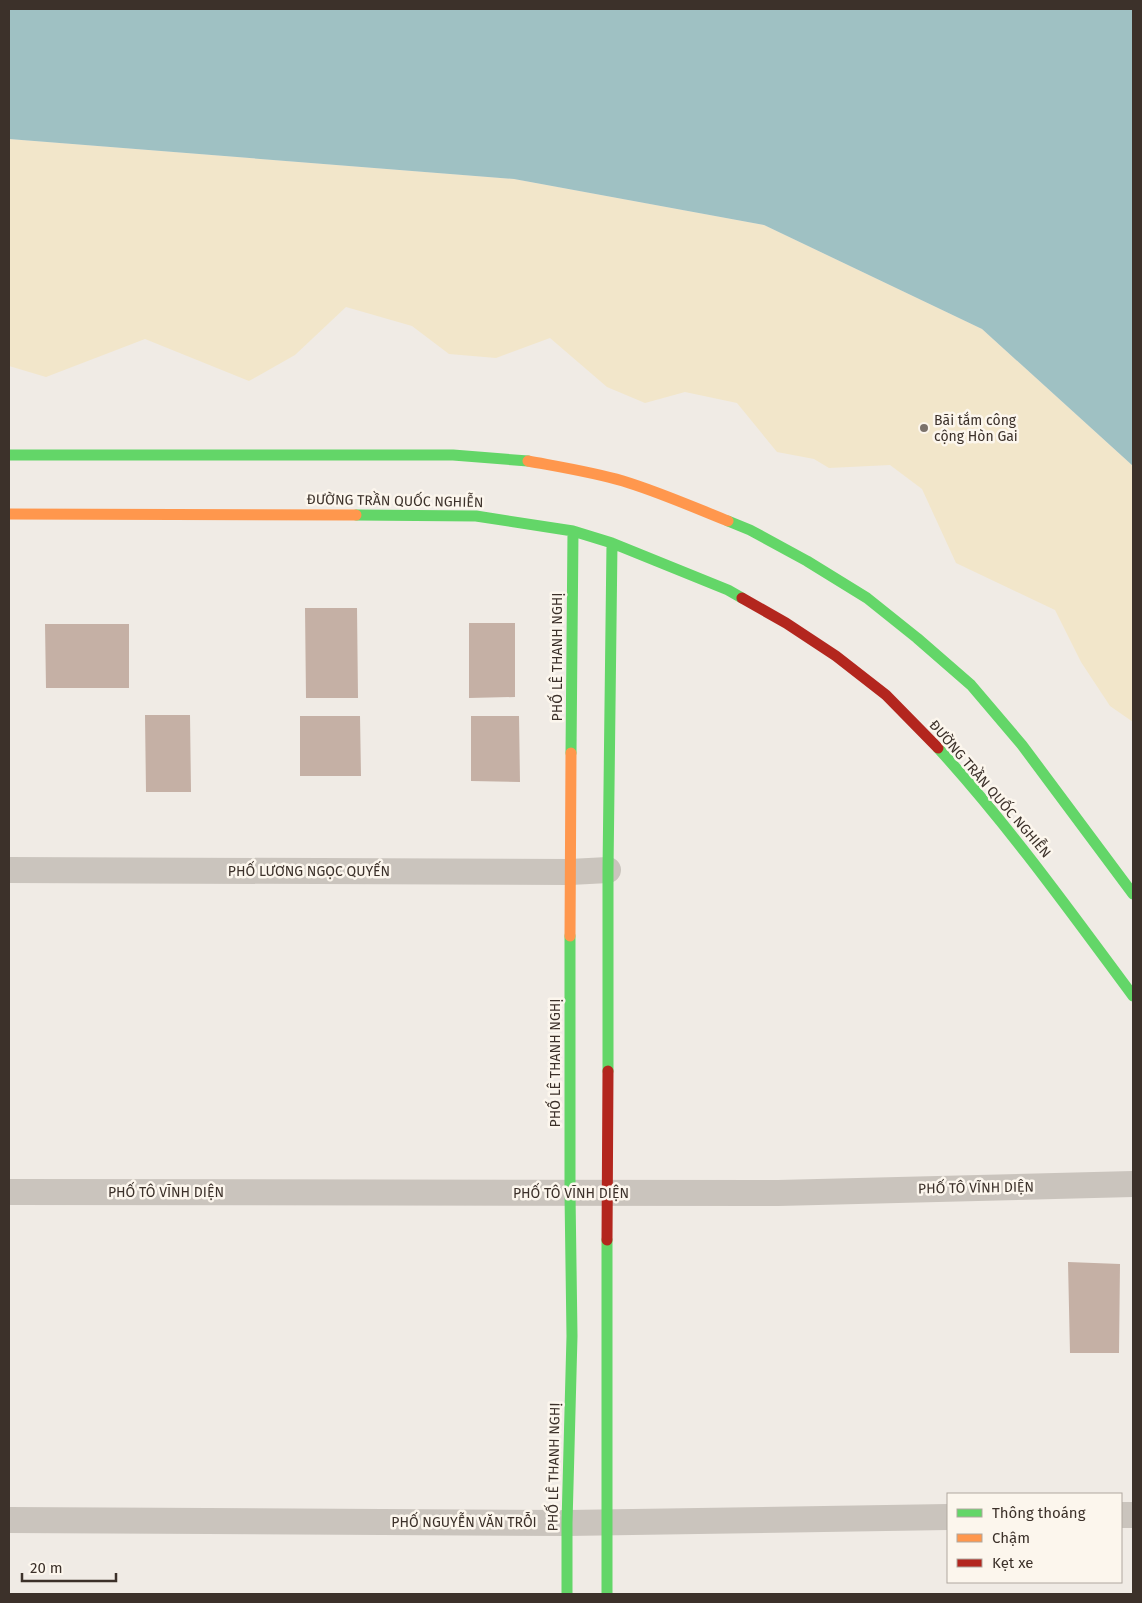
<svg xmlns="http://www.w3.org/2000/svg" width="1142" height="1603" font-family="'Fira Sans',sans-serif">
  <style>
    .sand { fill: #f2e6ca }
    .water { fill: #9fc1c3 }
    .building { fill: #c5b0a5 }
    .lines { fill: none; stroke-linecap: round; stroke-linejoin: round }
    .street { stroke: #cac4bd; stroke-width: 26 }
    .fast { stroke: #63d668; stroke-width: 11 }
    .slow { stroke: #ff974d; stroke-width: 11 }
    .jam { stroke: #b3261e; stroke-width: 11 }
    .poi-dot { fill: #7b726b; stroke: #fcf6ed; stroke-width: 2 }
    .labels { text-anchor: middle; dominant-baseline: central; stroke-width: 5; stroke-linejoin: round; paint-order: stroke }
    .poi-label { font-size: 14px; fill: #3c312a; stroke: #fcf6ed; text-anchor: start }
    .street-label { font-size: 14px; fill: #3c312a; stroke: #fcf6ed }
  </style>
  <rect width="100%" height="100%" fill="#f0ebe5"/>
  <path class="sand" d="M9 139 514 179 764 225 982 329 1133 466V722L1110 706 1081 662 1055 610 956 563 922 489 890 465 829 468 814 459 777 452 737 403 685 392 645 403 607 387 550 338 496 358 449 354 412 326 346 307 295 355 249 381 145 339 46 377 9 366Z"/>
  <path class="water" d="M9 9H1133V466L982 329 764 225 514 179 9 139Z"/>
  <path class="building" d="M305 608H357L358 698H306Z
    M469 623H515V697L469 698Z
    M45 624H129V688H46Z
    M145 715H190L191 792H146Z
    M300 716H360L361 776H300Z
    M471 716H519L520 782 471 781Z
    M1068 1262 1120 1264 1119 1353H1070Z"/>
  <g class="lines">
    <path class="street" d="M9 870 570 872 608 870
      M9 1192 778 1193 1133 1184
      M1121 1515H1133
      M9 1520 567 1523 948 1517"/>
    <path class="fast" d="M9 455H453L528 461
      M356 515 476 516 573 531 612 543 728 590 742 598
      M728 521 750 530 807 561 867 598 917 638 971 685 1022 745 1133 894
      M938 748C1009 826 1070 911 1133 996
      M571 753 573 531
      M608 1071V870L612 543
      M567 1594V1523L572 1336 570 1194V936
      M607 1594V1240"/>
    <path class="slow" d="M528 461C560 467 592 472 623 481 659 492 693 507 728 521
      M9 514 356 515
      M570 936 571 753"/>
    <path class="jam" d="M742 598 786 623 836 656 886 695 938 748
      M607 1240 608 1071"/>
  </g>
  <circle class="poi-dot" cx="924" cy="428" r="5"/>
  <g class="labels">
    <g class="poi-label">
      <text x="934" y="420">Bãi tắm công<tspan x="934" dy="16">cộng Hòn Gai</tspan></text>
    </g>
    <g class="street-label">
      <text transform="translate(395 501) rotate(1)">ĐƯỜNG TRẦN QUỐC NGHIỄN</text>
      <text transform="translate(557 657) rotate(-90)">PHỐ LÊ THANH NGHỊ</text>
      <text transform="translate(990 789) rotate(49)">ĐƯỜNG TRẦN QUỐC NGHIỄN</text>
      <text x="309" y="871">PHỐ LƯƠNG NGỌC QUYẾN</text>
      <text transform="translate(555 1063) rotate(-90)">PHỐ LÊ THANH NGHỊ</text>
      <text transform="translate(976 1188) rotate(-1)">PHỐ TÔ VĨNH DIỆN</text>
      <text x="166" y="1192">PHỐ TÔ VĨNH DIỆN</text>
      <text x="571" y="1193">PHỐ TÔ VĨNH DIỆN</text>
      <text transform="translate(554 1467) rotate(-89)">PHỐ LÊ THANH NGHỊ</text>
      <text x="464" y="1522">PHỐ NGUYỄN VĂN TRỖI</text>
    </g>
  </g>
  <rect width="1142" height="1603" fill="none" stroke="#3c312a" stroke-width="20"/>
  <rect x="947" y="1493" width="175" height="90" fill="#fcf6ed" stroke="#afa79f"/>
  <rect x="957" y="1509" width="25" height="8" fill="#63d668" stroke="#afa79f"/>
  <text x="992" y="1518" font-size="15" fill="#3c312a">Thông thoáng</text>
  <rect x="957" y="1534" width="25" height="8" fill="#ff974d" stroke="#afa79f"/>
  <text x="992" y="1543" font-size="15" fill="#3c312a">Chậm</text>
  <rect x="957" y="1559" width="25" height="8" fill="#b3261e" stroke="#afa79f"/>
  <text x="992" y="1568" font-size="15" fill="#3c312a">Kẹt xe</text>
  <path d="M22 1573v8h94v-8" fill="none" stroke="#3c312a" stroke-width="2.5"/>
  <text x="30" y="1573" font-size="15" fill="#3c312a" stroke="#fcf6ed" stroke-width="4" paint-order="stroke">20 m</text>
</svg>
